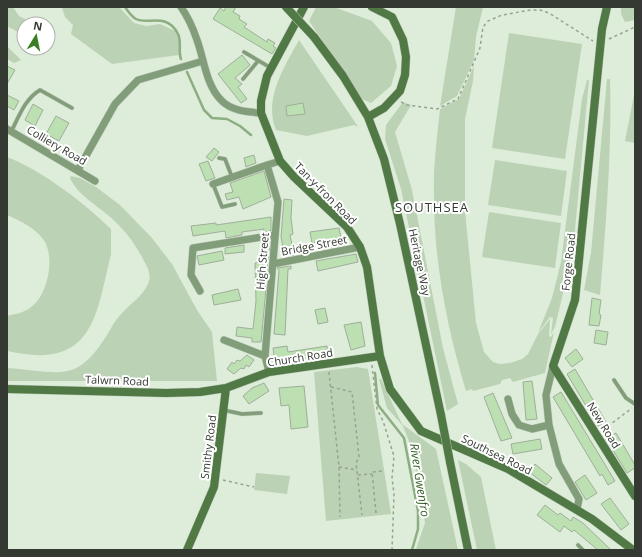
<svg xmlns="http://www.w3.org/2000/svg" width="642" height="557" font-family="'Open Sans',sans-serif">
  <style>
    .green { fill: #bcd2b5 }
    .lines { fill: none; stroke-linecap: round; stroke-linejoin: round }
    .stream { stroke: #8cae82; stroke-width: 2.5 }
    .building { fill: #bce0b1; stroke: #9fae9b }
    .lane-casing { stroke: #bcc9b8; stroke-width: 4.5 }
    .street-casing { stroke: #bcc9b8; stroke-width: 8 }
    .secondary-casing { stroke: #bcc9b8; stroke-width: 9 }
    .path { stroke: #97a293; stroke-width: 1.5; stroke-dasharray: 3 3; stroke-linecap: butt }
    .lane { stroke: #829d7a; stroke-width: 3.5 }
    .street { stroke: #829d7a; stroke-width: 7 }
    .secondary { stroke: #517945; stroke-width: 8 }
    .secondary-bridge-casing { stroke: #bcc9b8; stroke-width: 9; stroke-linecap: butt }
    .secondary-bridge { stroke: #517945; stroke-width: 8 }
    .labels { text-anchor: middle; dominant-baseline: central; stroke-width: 4; stroke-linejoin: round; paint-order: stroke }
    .street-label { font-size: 11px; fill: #343a32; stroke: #fff }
    .water-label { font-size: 12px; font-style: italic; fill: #315d21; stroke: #fff }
    .quarter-label { font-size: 13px; letter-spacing: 1px; fill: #343a32; stroke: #fff }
  </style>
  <rect width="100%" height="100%" fill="#deedd9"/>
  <path class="green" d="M7 7H13L19 16 25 19 23 35 7 26Z
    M55 7H119L134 23 146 26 160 24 175 31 179 38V55L112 64 71 34 73 25 65 17 62 8Z
    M316 7H334L372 21 391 43 397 66 391 86 371 103 362 99 309 21Z
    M456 7H483L476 37 474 60 457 96 440 106Z
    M621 7H635V20L625 22 621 14Z
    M509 33 582 44 565 159 492 148Z
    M299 40 357 125 358 127 354 125 307 136 276 130C263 99 285 66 299 40Z
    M7 46 21 60 14 63 7 59Z
    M474 66 473 81 465 119V211L476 323 484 352 493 362 500 364 510 363 522 359 528 354 538 334 550 319 549 336 551 337 554 332 545 373 513 382 510 378 502 380 500 384 473 391 472 389 466 391C447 328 434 262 434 197 433 167 437 138 440 109L459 99Z
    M607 79H610C612 151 606 223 600 295L584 290 591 253Z
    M587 80H589L573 251 555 327 551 334 553 318 550 317 538 333 552 298 561 262 582 99Z
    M635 90V143L625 141Z
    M403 102 411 105 395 132 412 190 443 348 458 404 447 411 401 189 385 139 386 125Z
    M7 157C43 171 83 202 111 229V254L109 263C99 302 95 353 44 355 32 356 19 353 7 351V316C15 314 23 313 30 308 48 296 56 256 43 239 34 227 20 221 7 215Z
    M495 160 567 171 561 216 488 205Z
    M71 176 80 178 96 187 120 205 152 238 172 264 197 310 212 332 217 381H7V368C63 372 77 385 110 330 113 324 117 318 122 313 131 303 142 297 148 284 152 276 148 268 144 261 135 243 124 229 109 216 96 205 77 194 70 178Z
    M489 212 561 223 555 268 482 257Z
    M357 367 368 369 391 514 326 521 314 372Z
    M379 379H381L402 424 436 449 458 550 416 549 425 523 412 449 403 426 387 408Z
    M458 460 466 464 481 477 496 550H477Z
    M256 473 290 476 287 494 254 490Z"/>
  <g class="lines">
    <path class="stream" d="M125 7C128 11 131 16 136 19 148 25 167 12 178 34 182 42 178 52 181 59
      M187 72 204 110 212 118 227 119 240 126 251 135
      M375 373 378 405 404 438 418 511V529L412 550"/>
  </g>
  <path class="building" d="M226 7H236L233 12 240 16 239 19 247 24 244 27 267 42 268 39 275 43 273 46 276 48 272 54 213 19 220 8 224 11Z
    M242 55 250 65 235 78 242 84 238 87 247 99 241 103 218 74Z
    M7 66 15 70 7 84Z
    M7 95 19 101 14 110 7 106Z
    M303 103 305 114 287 116 286 106Z
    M33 104 43 110 35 126 25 120Z
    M56 116 69 123 59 141 46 134Z
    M214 148 219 152 212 161 206 157Z
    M254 155 256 163 246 167 244 158Z
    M208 161 215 178 206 181 199 164Z
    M264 171 271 197 243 209 239 197 227 200 225 194 233 192 230 183Z
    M284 199 292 200 291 218 293 234 290 235 294 255 285 256 281 237Z
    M271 217V231L263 232 264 229 242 232V235L226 238 225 231 193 236 191 226 216 223V225Z
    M339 228 341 238 312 243 310 232Z
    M270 241 267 271H264L266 289 261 342H252V338L236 336 237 327 253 329 256 301 255 263 261 262 262 242Z
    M244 245V252L225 254V248Z
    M222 251 224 260 199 265 197 256Z
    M356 254 358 262 318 271 316 261Z
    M291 266V269H288L285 335 274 334 279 270 277 268Z
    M238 289 241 300 214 305 212 295Z
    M592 298 601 300 599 314 601 315 599 326 589 325Z
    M325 308 328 322 318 324 315 310Z
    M361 322 365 346 351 350 344 325Z
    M596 330 608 332 606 345 594 343Z
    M287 346 288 352 327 346V348H332L333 354 275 363 273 348Z
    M576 349 583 359 572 367 565 358Z
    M247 355 254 360 249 367 246 365 244 369 241 368 234 374 227 369 232 362 234 364 237 360 240 361Z
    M575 369 606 422 598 426 567 374Z
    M532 381 537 419 526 420 523 382Z
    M264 383 269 391 249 404 243 396 252 388Z
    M304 386 308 427 291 429 289 405 281 406 279 388Z
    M561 392 615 481 608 485 602 474 600 476 553 397Z
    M493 393 512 438 501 441 484 397Z
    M616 433 635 465V468L627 473 606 439Z
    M540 439 542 449 513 454 511 444Z
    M535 464 552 478 546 485 529 472Z
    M585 475 597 493 586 500 575 482Z
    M610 498 629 524 621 530 601 504Z
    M545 505 558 515 560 513 571 521 573 517 583 523 611 550H598L574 530 572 532 564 526 560 532 537 515Z"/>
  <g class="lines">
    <defs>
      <path id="lane" d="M244 52 271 68
        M243 79 258 61
        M11 132C19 116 25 99 40 90L72 108
        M219 158 225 159 232 177
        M213 184 222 207 235 204
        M614 380 626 398 635 404
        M223 410 242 414 261 413
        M578 545 583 550"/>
      <path id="street" d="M181 7C188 17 193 28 197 40 204 59 206 85 221 100 231 111 248 112 261 113
        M7 129 95 181
        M78 170 115 104 138 80 203 61
        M213 184 267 165
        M273 264 360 247
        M200 291 191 275 193 248 275 235
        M224 340 265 356
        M553 366 546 395 549 425 559 464 579 499 577 509
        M269 372 265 356 278 202 267 165 280 161
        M508 399 512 414 519 425 532 429 549 425"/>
      <path id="secondary" d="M304 7 267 76 261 101V113L280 161 294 177 347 227 360 247 367 267 380 356 390 389 421 431 508 469 592 519 633 550
        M607 7 602 29 575 300 553 366 635 496
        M314 37 343 76 368 117 384 159 400 224 441 415
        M368 117 384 108 400 91 405 75 406 57 403 40 392 17 372 7
        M7 389 166 393 200 392 226 388 269 372 380 356
        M450 462 468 550
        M187 550 214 487 226 388"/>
    </defs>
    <use href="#lane" class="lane-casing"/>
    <use href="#street" class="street-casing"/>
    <use href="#secondary" class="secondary-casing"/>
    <path class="path" d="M609 39 635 27
      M401 102 407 105 437 109 458 99 480 48 483 27 488 21 502 15 531 10H540L549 13 593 41
      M372 365 377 409 383 421 394 456 392 478 394 494 392 550
      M329 372 339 467 340 517
      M331 387 352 392 359 457 356 463 362 515
      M603 430 632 408
      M339 467 357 470
      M358 475 372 474
      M223 480 254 487
      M376 513 372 472 383 471"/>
    <use href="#lane" class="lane"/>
    <use href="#street" class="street"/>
    <use href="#secondary" class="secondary"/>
    <defs>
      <path id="secondary-bridge" d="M286 7 314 37
        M441 415 450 462"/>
    </defs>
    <use href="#secondary-bridge" class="secondary-bridge-casing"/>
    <use href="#secondary-bridge" class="secondary-bridge"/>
  </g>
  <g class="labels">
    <g class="street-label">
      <text transform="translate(57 145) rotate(30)">Colliery Road</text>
      <text transform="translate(326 193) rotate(45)">Tan-y-fron Road</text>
      <text transform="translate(314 245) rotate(-11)">Bridge Street</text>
      <text transform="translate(262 261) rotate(-85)">High Street</text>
      <text transform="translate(420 262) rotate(78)">Heritage Way</text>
      <text transform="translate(568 262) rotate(-84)">Forge Road</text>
      <text transform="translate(300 357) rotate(-9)">Church Road</text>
      <text transform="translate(117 380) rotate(2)">Talwrn Road</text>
      <text transform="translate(604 425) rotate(58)">New Road</text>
      <text transform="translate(208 447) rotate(-83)">Smithy Road</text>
      <text transform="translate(497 454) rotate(26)">Southsea Road</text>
    </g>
    <g class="water-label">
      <text transform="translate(420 480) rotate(81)">River Gwenfro</text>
    </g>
    <g class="quarter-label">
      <text x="432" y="207">SOUTHSEA</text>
    </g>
  </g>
  <rect width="642" height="557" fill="none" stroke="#343a32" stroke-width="16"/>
  <g transform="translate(36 36) rotate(10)"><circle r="19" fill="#ffffff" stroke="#aeb0ad"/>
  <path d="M0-3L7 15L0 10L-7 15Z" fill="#3d8023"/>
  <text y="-6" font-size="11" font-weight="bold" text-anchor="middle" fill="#343a32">N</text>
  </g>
</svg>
